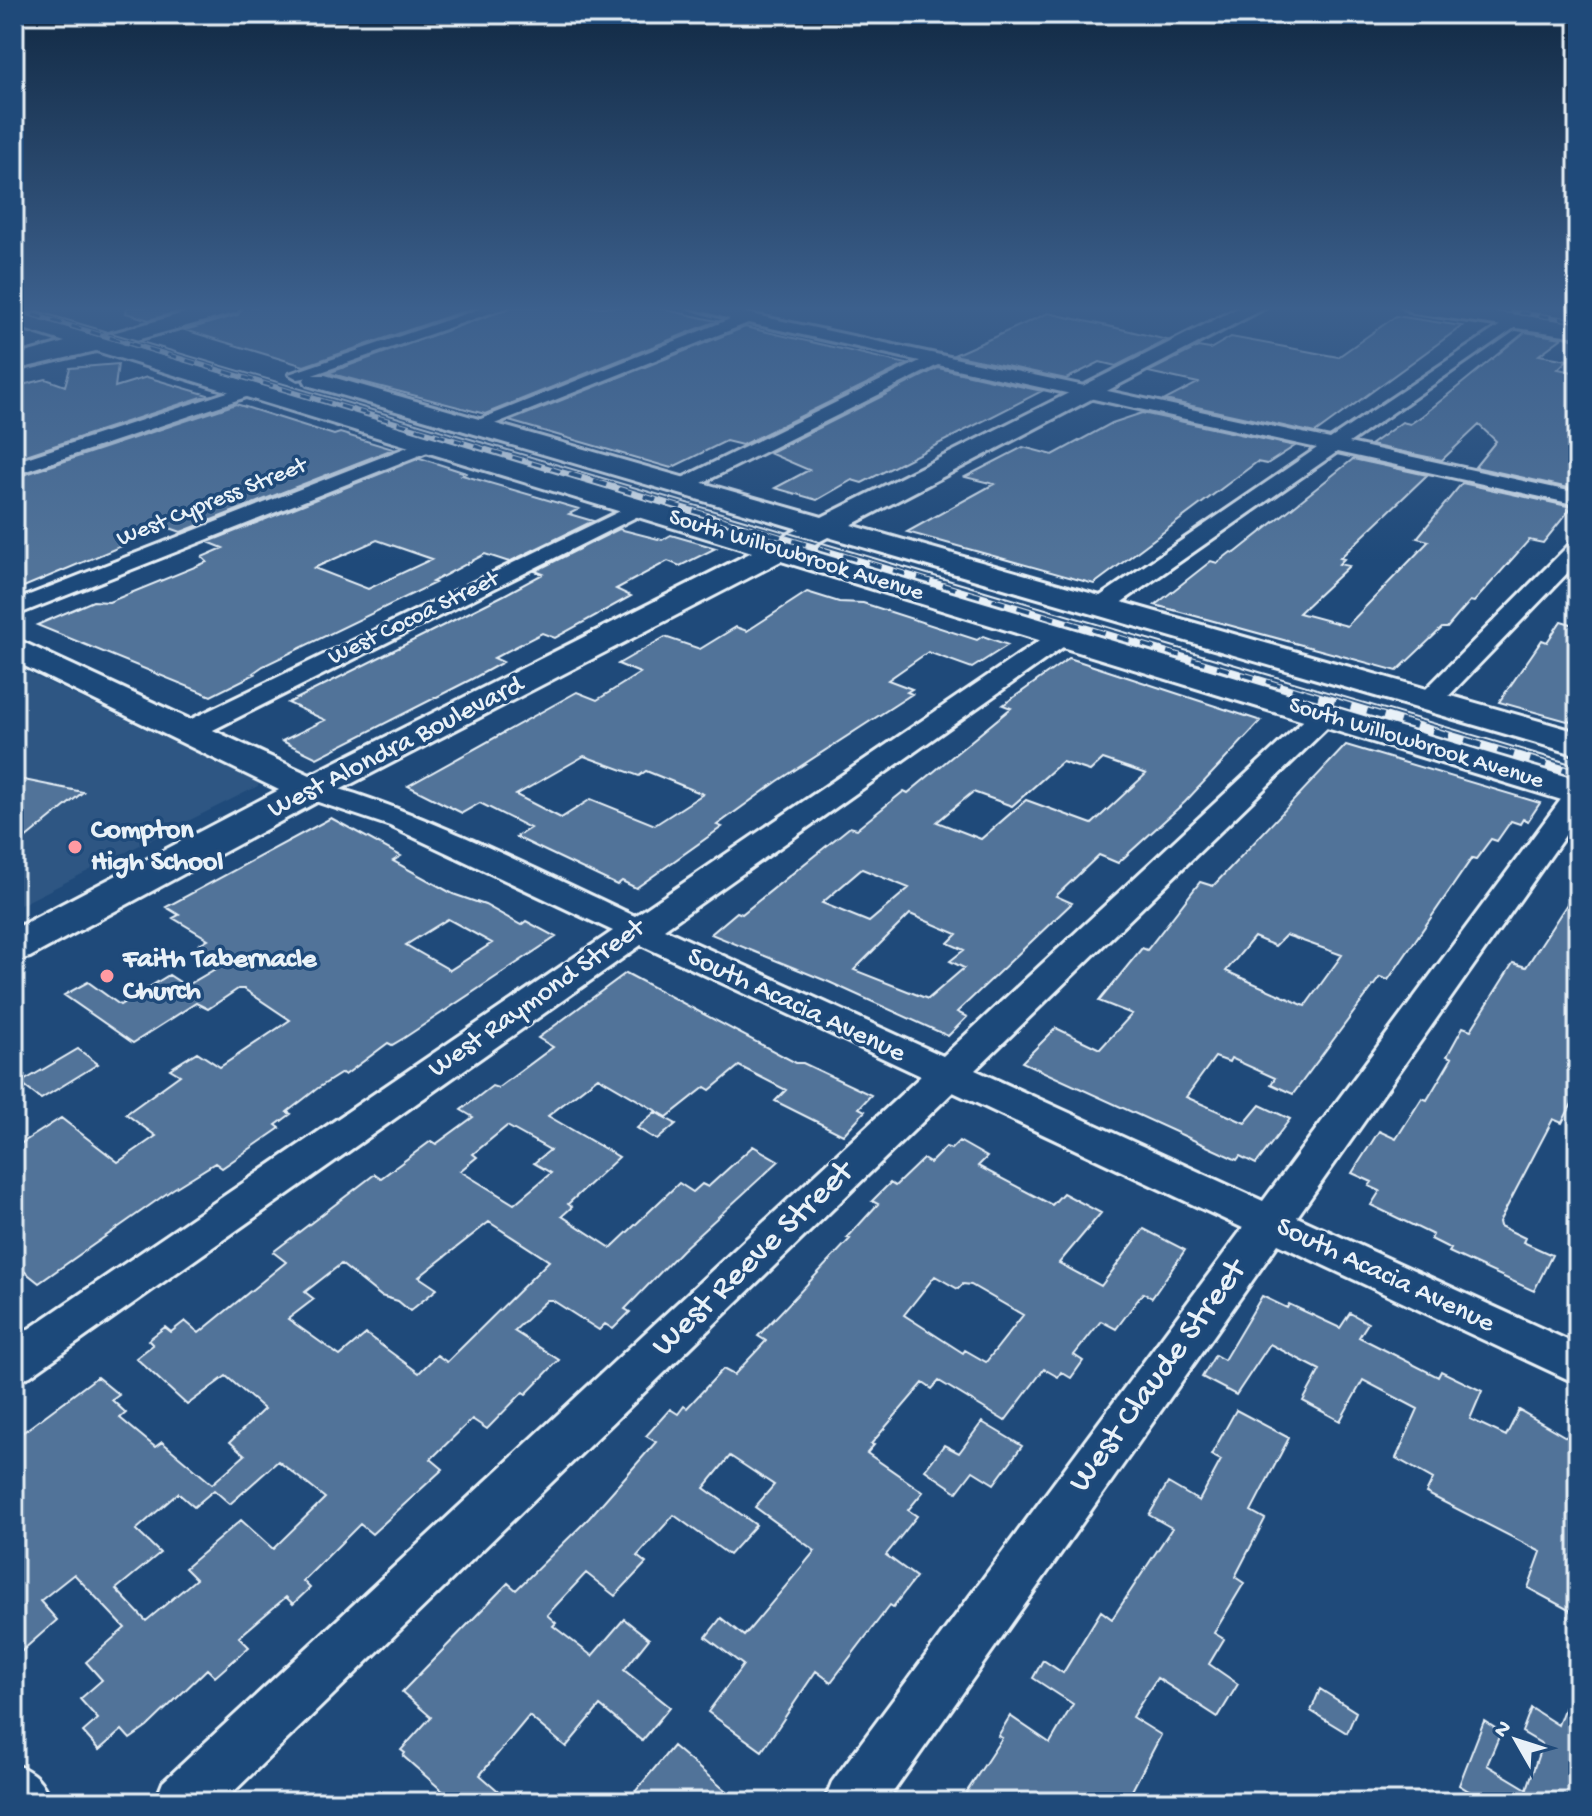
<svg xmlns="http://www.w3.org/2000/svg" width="1592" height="1816" font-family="'Gochi Hand',sans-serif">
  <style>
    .built { fill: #2e5683 }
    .building { fill: #517399; stroke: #e8f1f8; stroke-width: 2; fill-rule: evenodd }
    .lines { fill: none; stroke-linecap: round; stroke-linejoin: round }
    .street-casing { stroke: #e8f1f8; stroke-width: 6 }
    .secondary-casing { stroke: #e8f1f8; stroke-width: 6 }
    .primary-casing { stroke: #e8f1f8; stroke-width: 6 }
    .street { fill: #1f4a7a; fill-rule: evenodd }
    .secondary { fill: #1f4a7a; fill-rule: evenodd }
    .primary { fill: #1f4a7a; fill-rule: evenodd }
    .tram { stroke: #e8f1f8; stroke-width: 2 }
    .rail-far2-casing { stroke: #e8f1f8; stroke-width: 5 }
    .rail-far1-casing { stroke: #e8f1f8; stroke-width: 6 }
    .rail-casing { stroke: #e8f1f8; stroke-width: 9 }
    .rail-far2 { stroke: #1f4a7a; stroke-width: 3; stroke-dasharray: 10; stroke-linecap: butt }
    .rail-far1 { stroke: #1f4a7a; stroke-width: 4; stroke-dasharray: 13; stroke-linecap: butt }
    .rail { stroke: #1f4a7a; stroke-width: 6; stroke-dasharray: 17; stroke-linecap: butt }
    .poi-dot { fill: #ff9aa2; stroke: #1f4a7a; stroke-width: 3 }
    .labels { text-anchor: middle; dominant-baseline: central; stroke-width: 7; stroke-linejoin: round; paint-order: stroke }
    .far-street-label { font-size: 24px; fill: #e8f1f8; stroke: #1f4a7a }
    .street-label { font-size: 28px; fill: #e8f1f8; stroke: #1f4a7a }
    .poi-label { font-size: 28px; font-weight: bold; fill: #e8f1f8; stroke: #1f4a7a; text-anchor: start }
    .near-street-label { font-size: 34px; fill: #e8f1f8; stroke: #1f4a7a }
  </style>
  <rect width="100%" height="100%" fill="#1f4a7a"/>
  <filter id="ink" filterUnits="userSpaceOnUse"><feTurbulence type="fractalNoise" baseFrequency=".0125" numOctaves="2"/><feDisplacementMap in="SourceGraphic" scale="16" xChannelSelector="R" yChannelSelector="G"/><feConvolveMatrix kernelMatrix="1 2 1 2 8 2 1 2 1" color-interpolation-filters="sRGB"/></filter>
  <g filter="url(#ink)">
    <path class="built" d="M14 666 259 783 258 786 14 908Z"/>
    <path class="building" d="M127 307H195L149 320 126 313Z
      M243 307H476L304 366 185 330 238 315Z
      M511 307H653L717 321 485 414 328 373Z
      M1048 313 1130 331 1167 340 1116 366 1100 362 1066 379 954 355Z
      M1396 316 1462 326 1315 433 1165 400 1198 383 1148 372 1198 347 1210 349 1231 337 1338 357Z
      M745 327 907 364 742 445 726 441 671 468 509 421Z
      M1525 332 1562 338 1539 355 1567 360 1558 369 1578 373V490L1475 467 1496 441 1479 425 1442 460 1370 445 1402 422 1410 424 1422 416Z
      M118 364 115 387 147 377 208 395 14 459V387L46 379 65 386 70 368Z
      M938 368 1042 391 862 483 852 480 817 500 775 488 809 470 769 453Z
      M236 404 334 435 340 433 393 449 181 532 167 527 14 591V478Z
      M1142 413 1295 446 1267 464 1257 462 1094 584 907 532 994 484 965 477 1023 447 1053 455 1112 423Z
      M420 458 466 473 462 475 579 509 569 514 593 521 509 562 485 554 432 582 435 583 263 666 253 673 255 674 211 696 37 625 93 601 109 602 207 562 202 557 223 548 208 542ZM377 540 432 559 368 589 314 568Z
      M1353 459 1427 475 1340 558 1344 559 1339 564 1349 566 1299 613 1347 626 1429 541 1417 538 1462 483 1572 507 1543 543 1529 540 1474 602 1470 601 1447 628H1442L1397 671 1155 605 1211 561 1217 563 1231 552 1235 553Z
      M619 529 662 540 671 535 716 548 680 566 668 561 616 589 631 596 555 638 542 633 494 658 503 662 472 679 317 758 282 741 325 720 288 703 504 595 543 574 535 571Z
      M807 592 839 602 863 603 977 640 983 636 1008 645 972 668 928 652 888 680 912 689 907 692 912 694 778 781 717 825 722 827 636 888 622 881 617 885 516 837 530 828 480 803 462 813 408 786 577 692 597 700 640 673 618 664 665 637 700 649 736 627 747 631ZM584 756 639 776 646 771 703 794 655 825 591 799 561 818 516 795Z
      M1561 621 1578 626V724L1499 702 1542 640 1547 642Z
      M1069 658 1261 721 1185 802 1118 863 1099 855 1056 896 1072 903 957 1012 967 1017 948 1036 829 982 711 934 737 912 742 914 850 827 857 829 904 791 908 793 1011 708 1003 705ZM1103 759 1146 774 1092 824 1026 800 981 839 937 822 973 792 1012 806 1062 762 1090 771ZM862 869 909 888 869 922 822 903ZM910 914 957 934 948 943 964 950 950 961 964 968 928 999 854 970Z
      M1346 745 1540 803 1528 821 1523 819 1520 824 1511 821 1497 841 1491 839 1476 859 1472 858 1388 980 1380 977 1293 1094 1271 1084 1275 1078 1231 1058 1229 1062 1215 1057 1186 1097 1245 1123 1260 1105 1290 1119 1256 1164 1240 1156 1237 1160 1022 1062 1056 1028 1100 1049 1132 1014 1099 1001 1142 948 1147 950 1200 882 1213 886ZM1286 935 1342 955 1305 1006 1226 971 1254 937 1275 946Z
      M14 778 83 792 14 848Z
      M331 818 401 856 393 861 453 894 485 905 521 925 526 921 556 937 404 1038 392 1045 388 1043 345 1075 342 1073 318 1088 287 1112 291 1114 276 1125 280 1128 222 1168 215 1163 173 1189 39 1283 14 1263V1148L61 1118 118 1162 156 1136 126 1114 180 1075 170 1069 197 1052 220 1067 290 1020 244 989H238L208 1009 196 1003 133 1043 64 995 88 982 120 1005 169 975 186 986 227 962 199 944 208 939 173 918 179 915 166 907ZM448 919 492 943 450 970 406 945Z
      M1578 887V1092L1562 1123 1553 1119 1499 1222 1500 1226 1525 1238 1523 1242 1552 1255 1534 1291 1449 1252 1451 1249 1431 1239 1433 1235 1371 1205 1380 1191 1369 1186 1372 1182 1352 1173 1379 1131 1396 1139 1422 1098 1427 1100 1452 1058 1447 1056 1463 1027 1471 1030 1513 963 1526 967Z
      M626 973 796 1063H803L871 1095 859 1108 865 1111 843 1135 775 1101 786 1090 739 1066 710 1090 705 1087 667 1117 598 1077 548 1116 619 1157 568 1204 572 1207 562 1216 611 1248 679 1183 693 1192 702 1184 708 1187 753 1146 779 1161 682 1250 625 1309 630 1312 613 1329 605 1324 599 1330 552 1300H547L514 1331 559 1360 526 1394 523 1392 487 1429 472 1419 431 1459 443 1469 372 1534 360 1524 303 1581 310 1588 293 1604 286 1597 239 1637 249 1647 215 1677 207 1669 147 1727 130 1739 122 1730 99 1750 83 1732 98 1719 80 1699 102 1680 86 1662 125 1628 74 1574 40 1601 57 1620 14 1658V1439L97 1377 119 1395 112 1400 126 1413 120 1418 155 1447 162 1442 212 1484 245 1455 230 1442 264 1409 226 1376 187 1405 136 1358 153 1345 148 1340 165 1327 171 1332 185 1321 199 1333 286 1262 273 1252 375 1174 381 1178 431 1141 436 1144 473 1117 461 1110 492 1086 498 1088 553 1047 538 1038ZM507 1126 550 1150 534 1163 551 1173 514 1204 460 1171 477 1157 473 1154ZM489 1222 549 1261 447 1362 437 1355 419 1373 366 1334 340 1356 288 1319 314 1299 305 1292 341 1264 381 1296 398 1301 410 1311 437 1289 419 1277ZM278 1461 325 1498 273 1549 241 1520 185 1568 196 1579 146 1621 116 1589 160 1553 136 1530 178 1493 194 1507 214 1490 230 1504Z
      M78 1049 98 1064 41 1099 20 1083Z
      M655 1112 676 1124 657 1140 637 1128Z
      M959 1141 987 1157 978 1166 1052 1205 1063 1193 1101 1213 1059 1263 1101 1286 1144 1229 1185 1250 1152 1298 1143 1293 1116 1329 1101 1321 1074 1355 1083 1361 1071 1378 1061 1372 1058 1377 1044 1369 1005 1421 939 1381 932 1389 923 1383 871 1444 874 1445 867 1453 923 1492 908 1510 917 1516 886 1555 916 1577 893 1607 890 1605 831 1682 816 1671 762 1751 708 1712 743 1665 706 1637 721 1618 744 1636 815 1551 755 1507 774 1485 730 1456 704 1488 756 1525 729 1555 674 1515 637 1556 646 1563 615 1596 586 1573 547 1615 556 1623 553 1626 592 1656 624 1619 649 1639 624 1670 670 1707 642 1741 600 1706 566 1747 529 1716 480 1775 511 1802H455L403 1756 405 1753 401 1750 431 1717 402 1692 508 1583 516 1590 589 1518 656 1442 646 1436 670 1409 678 1414 684 1406 687 1408 723 1369 734 1375 766 1341 758 1336 850 1239 847 1238 878 1204 872 1201 890 1183 895 1186 923 1159 930 1163 946 1147 951 1149ZM935 1276 958 1289 963 1284 971 1285 1023 1315 986 1362 965 1350 963 1353 904 1315Z
      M1262 1296 1287 1308 1289 1304 1340 1328 1350 1313 1368 1323 1359 1337 1438 1377 1441 1371 1482 1391 1470 1419 1506 1436 1519 1410 1578 1444V1615L1528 1588 1541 1552 1426 1493 1433 1479 1396 1458 1418 1409 1363 1380 1340 1421 1303 1401 1320 1370 1270 1344 1236 1395 1202 1377 1215 1355 1224 1360Z
      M1236 1410 1289 1438 1251 1511 1265 1519 1235 1577 1244 1583 1214 1633 1224 1639 1209 1664 1238 1684 1218 1717 1157 1678 1132 1717 1161 1735 1126 1802H960L1002 1738 998 1736 1010 1716 1050 1743 1073 1704 1033 1678 1043 1660 1063 1673 1101 1611 1112 1619 1172 1528 1149 1515 1168 1483 1199 1501 1221 1460 1211 1455Z
      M982 1422 1022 1446 994 1484 973 1471 957 1492 925 1470 944 1445 959 1453Z
      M1576 1677 1578 1802H1487L1459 1785 1484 1721 1501 1732 1487 1765 1527 1789 1542 1744 1522 1732 1531 1708 1558 1725Z
      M1320 1689 1356 1712 1347 1733 1311 1711Z
      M673 1746 739 1802H645L634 1793Z"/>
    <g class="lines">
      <defs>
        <path id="street" d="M485 307H508L304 378 298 379 289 374Z
          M689 307H718L1330 439 1514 316 1520 318V324L1349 443 1578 493V505L1337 452 1109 611 1101 613 1089 606 1093 601 1317 448 938 365 690 489H676L673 485 676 481 920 361 748 323 482 429 475 431 466 425 730 319Z
          M249 385 255 386V394L14 475V462Z
          M428 439 435 441 438 445 435 449 14 616V601Z
          M639 502 646 504 650 508 646 512 199 737H179L175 731 179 725Z
          M1578 542V562L1439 706H1421L1417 700 1421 694 1570 544Z
          M1061 630 1070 632 1073 637 1070 642 664 929 943 1056 1315 710H1333L1337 716 1333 722 975 1070 1263 1201 1568 790 1578 787V817L1297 1217 1578 1345V1384L1278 1244 886 1802H824L832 1782 1243 1228 953 1092 223 1802H155L163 1782 921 1076 641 945 30 1376 14 1382V1339L613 931 390 826 300 796 296 790 300 784C344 773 581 891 635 916L1052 632Z
          M14 1764C36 1773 42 1780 51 1802H14Z"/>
        <path id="secondary" d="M206 307H240L237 312 122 344 776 540 799 529 307 385 304 380 307 375H325L822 517 1240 307H1267L851 525 1578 732V755L828 537 805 549 1578 780V805L781 561 324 798 30 957 14 961V929L279 790 14 661V638L310 775 752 552 96 351 14 370V356L65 342 14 326V312L98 337Z"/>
        <path id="primary" d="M1402 307H1459L1578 323V337L1413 313Z"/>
      </defs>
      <use href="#street" class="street-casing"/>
      <use href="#secondary" class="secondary-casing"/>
      <use href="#primary" class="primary-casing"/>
      <use href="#street" class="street"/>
      <use href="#secondary" class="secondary"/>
      <use href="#primary" class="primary"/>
      <path class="tram" d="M23 307 1578 766"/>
      <defs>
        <path id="rail-far2" d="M1480 307 1578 321
          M14 309 576 476"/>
        <path id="rail-far1" d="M569 474 1309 694"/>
        <path id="rail" d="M1302 692 1578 774"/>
      </defs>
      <use href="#rail-far2" class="rail-far2-casing"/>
      <use href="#rail-far1" class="rail-far1-casing"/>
      <use href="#rail" class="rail-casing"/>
      <use href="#rail-far2" class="rail-far2"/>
      <use href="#rail-far1" class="rail-far1"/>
      <use href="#rail" class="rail"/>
    </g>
  </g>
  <linearGradient id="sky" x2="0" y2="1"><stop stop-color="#112943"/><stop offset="0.55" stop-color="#3c608d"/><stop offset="1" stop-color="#3c608d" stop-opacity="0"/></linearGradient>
  <rect width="1592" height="561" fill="url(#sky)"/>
  <g class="poi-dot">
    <circle cx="75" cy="847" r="8"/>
    <circle cx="107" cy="976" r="8"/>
  </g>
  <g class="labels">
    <g class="far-street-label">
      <text transform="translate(212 503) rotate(-22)">West Cypress Street</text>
      <text transform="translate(796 556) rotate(17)">South Willowbrook Avenue</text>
      <text transform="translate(414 619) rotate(-26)">West Cocoa Street</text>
      <text transform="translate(1416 744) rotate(17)">South Willowbrook Avenue</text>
    </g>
    <g class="street-label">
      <text transform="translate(396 748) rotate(-27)">West Alondra Boulevard</text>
      <text transform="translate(537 999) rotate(-35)">West Raymond Street</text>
      <text transform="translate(796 1006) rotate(25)">South Acacia Avenue</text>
      <text transform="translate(1385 1276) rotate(25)">South Acacia Avenue</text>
    </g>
    <g class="poi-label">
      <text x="91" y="831">Compton<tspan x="91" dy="32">High School</tspan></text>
      <text x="123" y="960">Faith Tabernacle<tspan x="123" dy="32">Church</tspan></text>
    </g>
    <g class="near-street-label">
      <text transform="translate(754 1260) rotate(-44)">West Reeve Street</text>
      <text transform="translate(1159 1377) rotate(-54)">West Claude Street</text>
    </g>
  </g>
  <rect width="1592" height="1816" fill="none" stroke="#1f4a7a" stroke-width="48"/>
  <rect x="24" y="24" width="1544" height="1768" fill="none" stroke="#e8f1f8" stroke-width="3" filter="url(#ink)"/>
  <g transform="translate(1516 1740) rotate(309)" stroke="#1f4a7a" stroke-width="6" paint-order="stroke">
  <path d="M0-6L14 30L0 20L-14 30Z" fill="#e8f1f8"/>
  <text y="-12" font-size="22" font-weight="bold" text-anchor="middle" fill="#e8f1f8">N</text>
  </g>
</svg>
